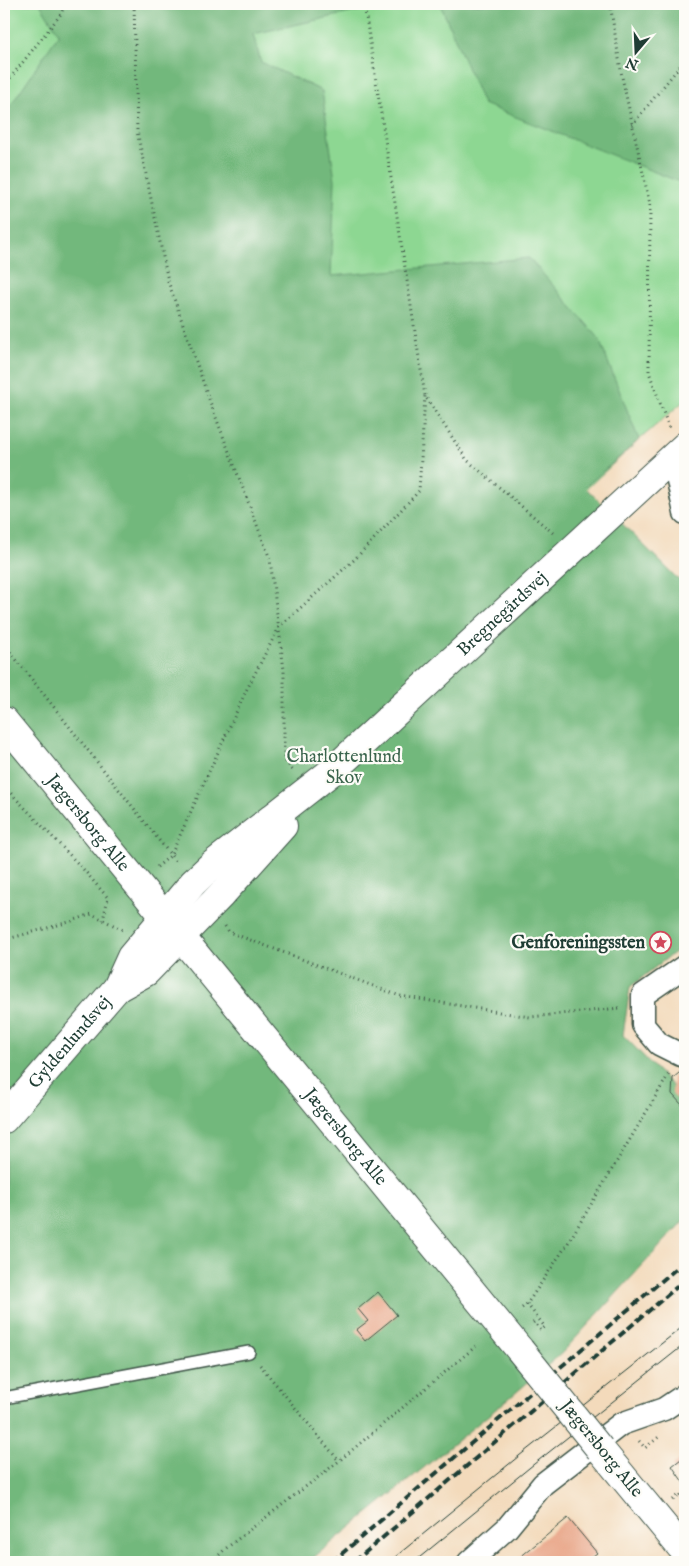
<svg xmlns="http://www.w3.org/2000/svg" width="689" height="1566" font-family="'IM FELL English',serif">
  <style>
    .green { fill: #8dd792; stroke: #568a63 }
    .forest { fill: #72b87c; stroke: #487a58 }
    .building { fill: #eaac90 }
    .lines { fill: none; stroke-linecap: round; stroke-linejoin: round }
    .lane-casing { stroke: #3f5548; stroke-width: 14 }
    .street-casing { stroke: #3f5548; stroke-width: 25 }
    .secondary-casing { stroke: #3f5548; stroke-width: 30 }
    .path { stroke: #3f5548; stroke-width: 3; stroke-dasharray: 1 4; stroke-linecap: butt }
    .lane { stroke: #fff; stroke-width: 11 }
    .street { stroke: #fff; stroke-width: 22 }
    .secondary { stroke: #fff; stroke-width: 28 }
    .tram { stroke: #1f3d34; stroke-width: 1 }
    .rail { stroke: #1f3d34; stroke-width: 4; stroke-dasharray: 8 4; stroke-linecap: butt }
    .secondary-bridge-casing { stroke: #3f5548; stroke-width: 30; stroke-linecap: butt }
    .secondary-bridge { stroke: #fff; stroke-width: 28 }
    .labels { text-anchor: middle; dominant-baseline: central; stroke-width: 4.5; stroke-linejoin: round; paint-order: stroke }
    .street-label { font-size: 18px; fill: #1f3d34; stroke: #fdfcf7 }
    .park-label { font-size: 18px; fill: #3a644c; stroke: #fdfcf7 }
    .poi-label { font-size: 18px; font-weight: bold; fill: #1f3d34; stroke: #fdfcf7; text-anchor: end }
  </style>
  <rect width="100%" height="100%" fill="#fdfcf7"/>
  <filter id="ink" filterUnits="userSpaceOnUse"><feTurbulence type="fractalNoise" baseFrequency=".02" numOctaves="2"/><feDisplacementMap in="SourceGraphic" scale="10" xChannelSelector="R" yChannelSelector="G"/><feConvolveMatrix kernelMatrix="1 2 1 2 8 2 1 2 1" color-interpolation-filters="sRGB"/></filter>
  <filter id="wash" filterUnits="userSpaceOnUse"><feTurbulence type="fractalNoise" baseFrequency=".0096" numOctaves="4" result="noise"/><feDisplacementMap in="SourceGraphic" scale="20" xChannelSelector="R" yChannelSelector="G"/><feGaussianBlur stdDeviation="1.12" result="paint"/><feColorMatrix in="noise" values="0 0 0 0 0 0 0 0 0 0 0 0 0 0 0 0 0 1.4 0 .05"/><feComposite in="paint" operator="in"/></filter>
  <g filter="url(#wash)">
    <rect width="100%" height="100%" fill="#f3dabb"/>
    <path class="green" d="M4 4H685V400L639 440 192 853 4 1077Z"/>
    <path class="forest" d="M40 4H390L253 34 261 62 322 91 335 180 331 276 529 258 598 337 639 440 585 487 684 585 685 590V944L630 987 623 1035 685 1099V1219L562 1353 512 1396 308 1562H4V115L59 34Z
      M440 4H685V184L483 104Z"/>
    <g id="blocks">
      <path class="building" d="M685 1068V1106H683L672 1094 673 1078Z
        M378 1292 397 1315 365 1341 356 1330 368 1321 358 1309Z
        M685 1456V1485L672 1466Z
        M568 1518 597 1553 585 1562H514Z"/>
    </g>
  </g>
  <g filter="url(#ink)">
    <use href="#blocks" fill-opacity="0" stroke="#3f5548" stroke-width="1"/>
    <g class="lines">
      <defs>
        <path id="lane" d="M4 1398 249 1352"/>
        <path id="street" d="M673 457 685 513
          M685 966 643 995V1025L659 1044 681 1055 685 1052
          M469 1562 507 1528 543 1484 621 1424 664 1409 685 1395"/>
        <g id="secondary">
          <path id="s1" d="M4 721 520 1350"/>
          <path d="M117 988 146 972 221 895 283 826"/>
          <path id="s2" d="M4 1119 117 988 131 957 193 883 212 865 331 772 685 446"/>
          <path d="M600 1449 685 1552"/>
        </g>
      </defs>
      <use href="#lane" class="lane-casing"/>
      <use href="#street" class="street-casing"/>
      <use href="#secondary" class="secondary-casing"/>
      <path class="path" d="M134 4 137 131 168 281 210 402 270 559 284 670V759L293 771
        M364 4 425 396 467 460 553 533
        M610 4 622 77 650 205 649 372 669 428
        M4 86 61 14 65 4
        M632 125 685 60
        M4 644 177 863
        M4 786 83 869 108 898 103 920
        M157 867 171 855 246 691 279 627 355 559 419 491 425 396
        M225 926 229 932 400 996 530 1017 620 1008
        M4 940 69 922 92 914 123 930
        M527 1304 545 1327 541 1330 534 1322 530 1325
        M522 1308 527 1304 568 1243 669 1074
        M260 1365 339 1461
        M639 1441 645 1448 660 1436
        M673 1500 680 1494 685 1501
        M212 1562 225 1549 339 1461 476 1346"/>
      <use href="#lane" class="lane"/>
      <use href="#street" class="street"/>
      <use href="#secondary" class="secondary"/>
      <path class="tram" d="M389 1562 519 1456 685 1325
        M414 1562 529 1468 685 1344"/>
      <path class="rail" d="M332 1562 685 1261
        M354 1562 685 1280"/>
      <defs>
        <path id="secondary-bridge" d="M520 1350 600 1449"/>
      </defs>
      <use href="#secondary-bridge" class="secondary-bridge-casing"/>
      <use href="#secondary-bridge" class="secondary-bridge"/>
    </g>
  </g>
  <defs>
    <symbol id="sight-ring" viewBox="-11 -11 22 22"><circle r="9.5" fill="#fdfcf7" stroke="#d1495b" stroke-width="1.5"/><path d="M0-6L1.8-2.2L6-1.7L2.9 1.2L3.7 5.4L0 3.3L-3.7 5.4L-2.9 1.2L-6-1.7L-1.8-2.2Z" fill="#d1495b"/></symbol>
  </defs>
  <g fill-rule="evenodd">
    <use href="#sight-ring" x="648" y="930" width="25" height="25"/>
  </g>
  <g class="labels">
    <g class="street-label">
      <text stroke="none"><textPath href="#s2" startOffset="714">Bregnegårdsvej</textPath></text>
      <text stroke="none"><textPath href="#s1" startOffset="132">Jægersborg Alle</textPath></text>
      <text stroke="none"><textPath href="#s2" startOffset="101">Gyldenlundsvej</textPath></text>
      <text stroke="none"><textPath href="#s1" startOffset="538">Jægersborg Alle</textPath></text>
      <text transform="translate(601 1449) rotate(51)">Jægersborg Alle</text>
    </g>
    <g class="park-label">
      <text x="344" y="757">Charlottenlund<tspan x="344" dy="21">Skov</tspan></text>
    </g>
    <g class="poi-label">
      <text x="645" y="943">Genforeningssten</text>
    </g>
  </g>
  <rect width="689" height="1566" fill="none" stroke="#fdfcf7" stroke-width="20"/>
  <g transform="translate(636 52) rotate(199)" stroke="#fdfcf7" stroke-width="4" paint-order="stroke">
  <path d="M0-4L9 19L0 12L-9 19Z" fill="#1f3d34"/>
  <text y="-8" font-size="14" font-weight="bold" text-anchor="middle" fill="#1f3d34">N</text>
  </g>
</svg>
